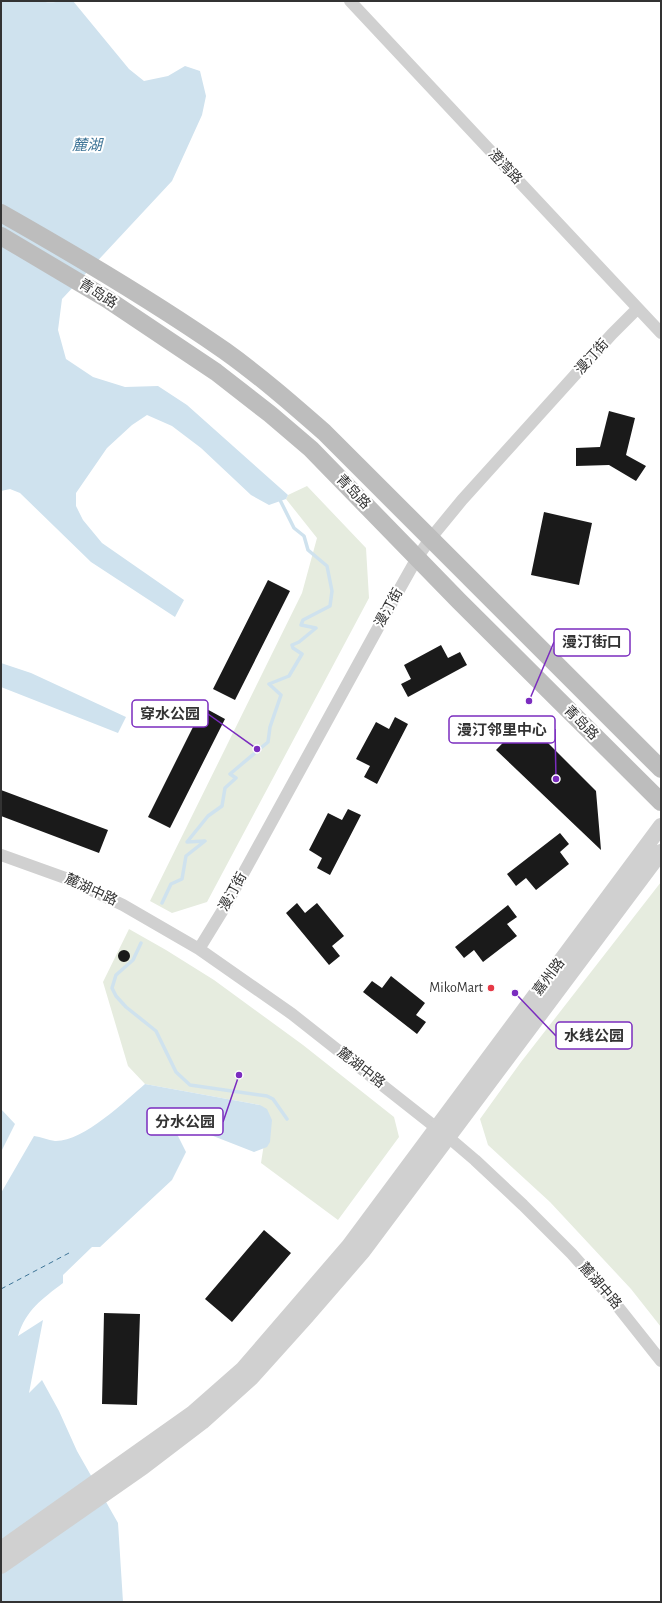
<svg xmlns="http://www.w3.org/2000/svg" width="662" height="1603" font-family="'Alegreya Sans','Noto Sans SC',sans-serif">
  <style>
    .green { fill: #e6ecdf }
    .water { fill: #cfe2ee }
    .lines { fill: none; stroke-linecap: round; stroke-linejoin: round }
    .stream { stroke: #cfe2ee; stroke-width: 3.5 }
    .ferry { stroke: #3f7597; stroke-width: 1; stroke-dasharray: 5 4; stroke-linecap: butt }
    .building { fill: #1a1a1a }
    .minor { stroke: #d0d0d0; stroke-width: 12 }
    .tertiary { stroke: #d0d0d0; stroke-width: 16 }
    .secondary { stroke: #bdbdbd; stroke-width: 18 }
    .poi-dot { fill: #e63946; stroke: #fff; stroke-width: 1.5 }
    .labels { text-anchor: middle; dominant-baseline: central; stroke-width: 4; stroke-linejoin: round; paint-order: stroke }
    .street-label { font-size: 14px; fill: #333; stroke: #fff }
    .poi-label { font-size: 14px; fill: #333; stroke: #fff; text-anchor: end }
    .water-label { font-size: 15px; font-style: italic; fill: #3f7597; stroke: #fff }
    .leader { fill: none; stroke: #7b2cbf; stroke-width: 1.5 }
    .callout-dot { fill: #7b2cbf; stroke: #fff; stroke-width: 1.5 }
    .callout { fill: #fff; stroke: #7b2cbf; stroke-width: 1.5 }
    .callout-label { font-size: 15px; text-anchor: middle; font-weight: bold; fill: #333 }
  </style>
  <rect width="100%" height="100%" fill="#fff"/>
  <path class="green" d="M307 486 366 548 369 598 207 902 172 913 150 901 302 593 317 538 286 499 288 495Z
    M661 882V1327L631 1289 550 1202 488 1145 480 1119 521 1062Z
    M129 929 166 950 214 980 303 1045 394 1117 399 1137 338 1220 261 1163 267 1124 260 1105 145 1084 128 1066 103 982Z"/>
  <path class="water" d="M1 1H41C48 4 64 1 73 1L129 69 144 81 168 76 185 66 200 71 206 96 202 115 172 181 62 299 58 330 66 359 93 377 125 387 158 386 187 405 288 495 286 499 269 505 251 495 201 448 172 426 147 415 132 425 107 448 76 493V506L83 520 102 543 184 600 175 617 91 562 20 493 10 489 1 491Z
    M1 663 31 673 126 717 118 733 1 687Z
    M145 1084 260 1105 267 1109 272 1120 270 1142 267 1147 254 1152 180 1123 176 1124 174 1128 186 1152 172 1180 100 1247H92L63 1275V1283C42 1299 26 1310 18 1336L43 1320 29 1393 42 1380 59 1411 77 1451 118 1523 123 1602H1V1193L34 1136C41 1137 48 1140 55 1141 83 1142 125 1101 145 1084Z
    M1 1109 15 1124 1 1152Z"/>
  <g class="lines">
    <path class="stream" d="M162 903 171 884 182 879 186 856 205 841 187 842 208 816 222 806 225 788 236 778 230 774 268 742 270 727 281 695 269 684 289 676 302 654 293 648 292 645 299 642 316 628 301 625 303 620 330 606 332 591 327 566 308 550 304 536 294 528 279 498
      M141 943 133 960 116 975 112 988 116 996 126 1007 156 1031 176 1072 190 1085 267 1096 273 1099 287 1119"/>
    <path class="ferry" d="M1 1289 69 1253"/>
  </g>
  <path class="building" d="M609 411 635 418 626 455 646 466 636 481 609 465 576 466V448L600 447Z
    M544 512 592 523 579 585 531 575Z
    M268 580 290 591 235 700 213 689Z
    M441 645 448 658 460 652 467 665 408 697 401 684 411 679 404 665Z
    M203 707 225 719 170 828 148 817Z
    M395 717 408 724 377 784 364 777 370 766 356 759 376 722 389 729Z
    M525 720 596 791 601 850 496 750Z
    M1 790 108 830 99 853 1 816Z
    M348 809 361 815 330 875 317 868 322 858 309 850 328 813 342 820Z
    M560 833 569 844 560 852 569 864 536 890 526 878 516 886 507 874Z
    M297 903 305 913 317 903 344 936 332 946 340 956 329 965 286 913Z
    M508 905 517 917 507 924 517 936 483 962 474 950 464 958 455 947Z
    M118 956a6 6 0 1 1 12 0a6 6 0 1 1-12 0Z
    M391 976 425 1003 416 1015 426 1022 417 1034 363 992 372 981 382 988Z
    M264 1230 291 1253 232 1322 205 1299Z
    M104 1313 140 1314 137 1405 102 1404Z"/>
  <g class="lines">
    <path class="minor" d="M350 1 661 333
      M1 855 68 879 123 905 199 949 292 1014 448 1137 475 1160 523 1205 572 1254 611 1298 661 1361
      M199 949 226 905 390 606 417 558 430 539 462 500 612 334 637 309"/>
    <path class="tertiary" d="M1 1549 193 1413 243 1369 349 1246 661 826
      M1 1566 143 1467 202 1422 252 1377 306 1317 363 1251 661 852"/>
    <path class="secondary" d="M1 213C77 256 153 301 225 351 260 376 292 404 324 432L661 769
      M1 236 107 299 216 372 270 414 311 449 459 601 661 802"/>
  </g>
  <circle class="poi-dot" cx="491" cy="988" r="4"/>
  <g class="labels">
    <g class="street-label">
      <text transform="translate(505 167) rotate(47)">澄湾路</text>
      <text transform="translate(98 294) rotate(32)">青岛路</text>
      <text transform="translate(592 357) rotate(-48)">漫汀街</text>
      <text transform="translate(353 492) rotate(46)">青岛路</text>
      <text transform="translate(389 608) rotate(-61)">漫汀街</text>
      <text transform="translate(581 723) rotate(45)">青岛路</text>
      <text transform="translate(91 890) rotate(25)">麓湖中路</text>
      <text transform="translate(233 892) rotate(-61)">漫汀街</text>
      <text transform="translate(549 977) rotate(-53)">嘉州路</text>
      <text transform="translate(361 1068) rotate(38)">麓湖中路</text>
      <text transform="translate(600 1286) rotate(49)">麓湖中路</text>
    </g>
    <g class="poi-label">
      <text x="483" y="988">MikoMart</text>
    </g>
    <g class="water-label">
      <text x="87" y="145">麓湖</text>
    </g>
  </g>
  <path class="leader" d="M529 701L554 642M257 749L208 714M556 779L555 729M515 993L556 1036M239 1075L223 1122"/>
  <g class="callout-dot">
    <circle cx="529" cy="701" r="4"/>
    <circle cx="257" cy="749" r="4"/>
    <circle cx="556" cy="779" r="4"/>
    <circle cx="515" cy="993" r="4"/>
    <circle cx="239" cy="1075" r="4"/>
  </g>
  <g class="callout">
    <rect x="554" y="629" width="76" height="27" rx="4"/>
    <rect x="132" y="700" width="76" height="27" rx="4"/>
    <rect x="449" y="716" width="106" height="27" rx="4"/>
    <rect x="556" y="1022" width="76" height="27" rx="4"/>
    <rect x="147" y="1108" width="76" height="27" rx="4"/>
  </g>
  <g class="callout-label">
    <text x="592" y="647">漫汀街口</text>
    <text x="170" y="719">穿水公园</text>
    <text x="502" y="735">漫汀邻里中心</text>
    <text x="594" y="1041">水线公园</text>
    <text x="185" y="1127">分水公园</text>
  </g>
  <rect width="662" height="1603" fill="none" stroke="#333333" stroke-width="4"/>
</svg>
